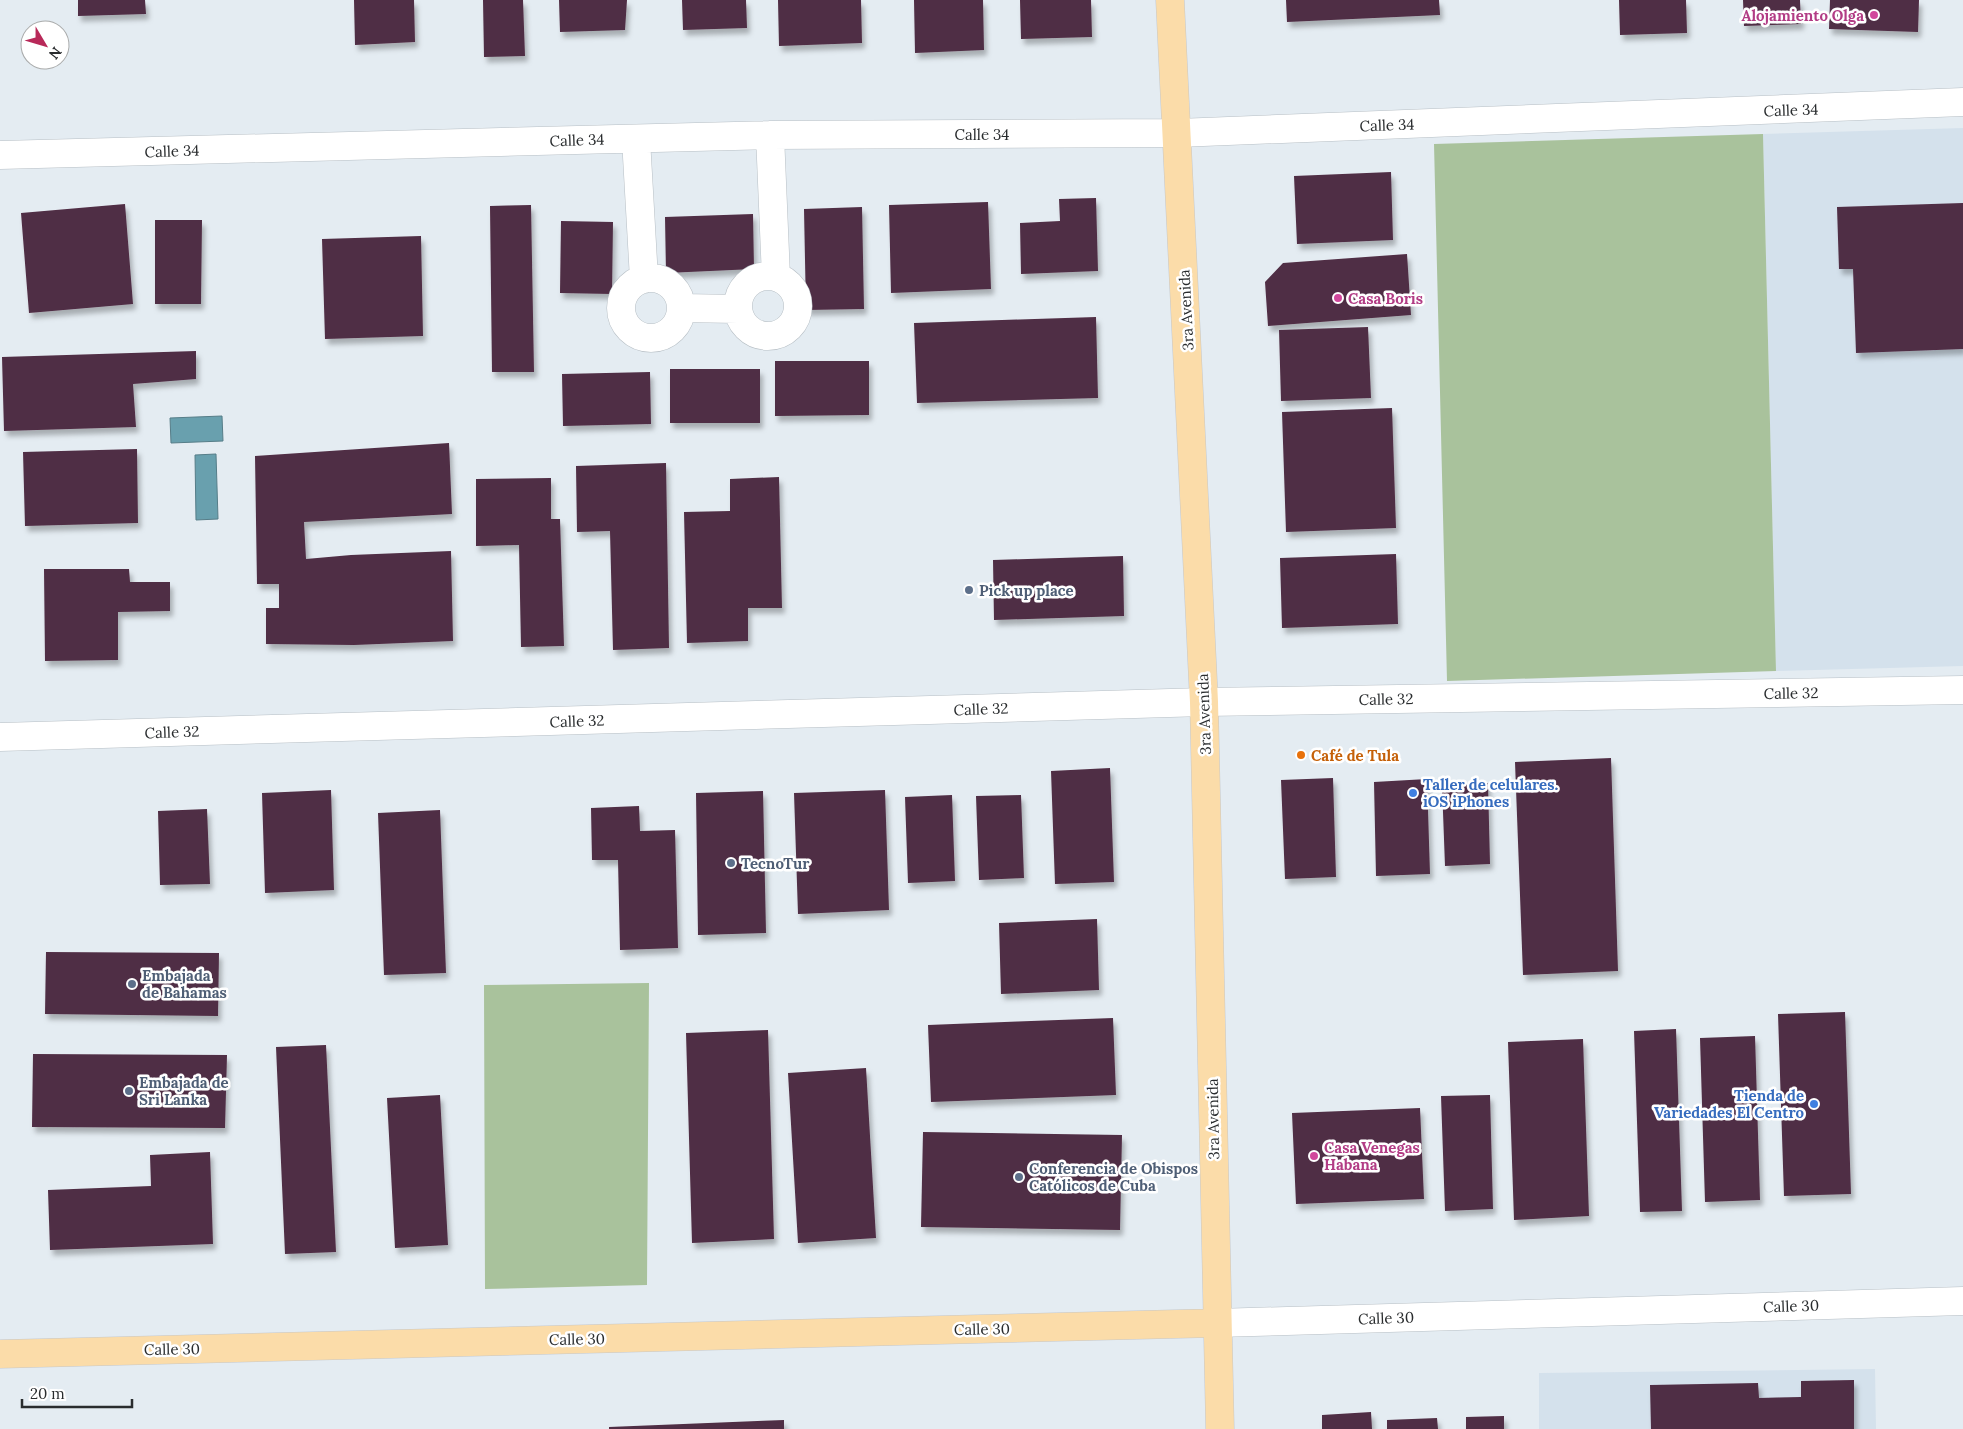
<svg xmlns="http://www.w3.org/2000/svg" width="1963" height="1429" font-family="Lora,serif">
  <style>
    .built { fill: #d4e1ec }
    .green { fill: #a9c29c }
    .water { fill: #69a0ae; stroke: #567d88 }
    .building { fill: #502d44; filter: url(#shadow) }
    .lines { fill: none; stroke-linecap: round; stroke-linejoin: round }
    .minor-casing { stroke: #b7bfc5; stroke-width: 29 }
    .major-casing { stroke: #c7c8c9; stroke-width: 29 }
    .minor { stroke: #fff; stroke-width: 28 }
    .major { stroke: #fbdca9; stroke-width: 28 }
    .hotel-dot { fill: #d1479c; stroke: #fff; stroke-width: 2 }
    .service-dot { fill: #5c6f8a; stroke: #fff; stroke-width: 2 }
    .food-dot { fill: #e8710a; stroke: #fff; stroke-width: 2 }
    .shop-dot { fill: #3f7fe0; stroke: #fff; stroke-width: 2 }
    .labels { text-anchor: middle; dominant-baseline: central; stroke-width: 5; stroke-linejoin: round; paint-order: stroke }
    .hotel-label { font-size: 15px; font-weight: bold; fill: #b23c85; stroke: #fff; text-anchor: start }
    .street-label { font-size: 15px; fill: #292c2e; stroke: #fff }
    .service-label { font-size: 15px; font-weight: bold; fill: #4e5e75; stroke: #fff; text-anchor: start }
    .food-label { font-size: 15px; font-weight: bold; fill: #c56008; stroke: #fff; text-anchor: start }
    .shop-label { font-size: 15px; font-weight: bold; fill: #366cbe; stroke: #fff; text-anchor: start }
  </style>
  <defs>
    <filter id="shadow"><feDropShadow dx="3" dy="5.5" stdDeviation="2.5" flood-color="#0004"/></filter>
  </defs>
  <rect width="100%" height="100%" fill="#e4ecf2"/>
  <path class="built" d="M1963 128V666L1776 671 1763 134Z
    M1875 1369 1876 1429H1539V1373Z"/>
  <path class="green" d="M1763 134 1776 671 1447 681 1434 144Z
    M649 983 647 1285 485 1289 484 985Z"/>
  <path class="water" d="M222 416 223 441 171 443 170 418Z
    M216 454 218 519 196 520 195 455Z"/>
  <path class="building" d="M78 0H145L146 14 78 16Z
    M354 0H414L415 42 355 45Z
    M483 0H523L525 56 484 57Z
    M559 0H627L625 30 560 32Z
    M682 0H746L747 28 683 30Z
    M778 0H861L862 43 779 46Z
    M914 0H983L984 50 915 53Z
    M1020 0H1091L1092 37 1021 39Z
    M1286 0H1439L1440 15 1287 22Z
    M1619 0H1686L1687 33 1620 35Z
    M1743 0H1800L1801 24 1744 26Z
    M1830 0H1919L1918 32 1829 29Z
    M1391 172 1393 240 1297 244 1294 176Z
    M1096 198 1098 271 1021 274 1020 223 1060 221 1059 199Z
    M988 202 991 289 891 293 889 205Z
    M1963 203V349L1856 353 1853 269H1839L1837 207Z
    M125 204 133 304 29 313 21 213Z
    M531 205 534 372H492L490 206Z
    M862 207 864 309 806 310 804 209Z
    M753 214 754 269 666 273 665 217Z
    M155 220H202L201 304H155Z
    M561 221 613 222 612 294 560 293Z
    M421 236 423 336 325 339 322 239Z
    M1407 254 1411 315 1268 326 1265 282 1283 263Z
    M1096 317 1098 398 917 403 914 323Z
    M1368 327 1371 398 1281 401 1279 330Z
    M196 351V379L133 384 136 427 4 431 2 357Z
    M775 361H869V415L775 416Z
    M670 369H760V423H670Z
    M650 372 651 424 563 426 562 374Z
    M1392 408 1396 528 1286 532 1282 412Z
    M449 443 452 514 304 522 306 559 351 555 451 551 453 641 354 645 266 644V608H279V584H257L255 456Z
    M137 449 138 523 25 526 23 452Z
    M666 463 669 648 613 650 610 531 577 532 576 466Z
    M779 477 782 608H748V641L687 643 684 512 730 511V479Z
    M551 478V519H560L564 646 521 647 519 545 476 546V479Z
    M1396 554 1398 624 1282 628 1280 558Z
    M1123 556 1124 616 994 620 993 560Z
    M44 569H129L130 582H170V611L118 612V660L45 661Z
    M1611 758 1618 971 1523 975 1515 762Z
    M1110 768 1114 882 1055 884 1051 771Z
    M1333 778 1336 877 1285 879 1281 780Z
    M1427 779 1430 874 1376 876 1374 782Z
    M1488 783 1490 864 1445 866 1442 785Z
    M331 790 334 890 265 893 262 793Z
    M885 790 889 910 798 914 794 793Z
    M763 791 766 933 698 935 696 793Z
    M952 795 955 881 908 883 905 797Z
    M1021 795 1024 878 979 880 976 796Z
    M639 806 640 831 675 830 678 948 620 950 618 860H592L591 808Z
    M207 809 210 884 160 885 158 811Z
    M440 810 446 973 384 975 378 813Z
    M1097 919 1099 990 1001 994 999 923Z
    M46 952 219 953 218 1016 45 1014Z
    M1845 1012 1851 1194 1784 1196 1778 1014Z
    M1113 1018 1116 1095 931 1102 928 1025Z
    M1676 1029 1682 1211 1640 1212 1634 1031Z
    M768 1030 774 1239 692 1243 686 1033Z
    M1755 1036 1760 1200 1705 1202 1700 1038Z
    M1583 1039 1589 1216 1514 1220 1508 1042Z
    M326 1045 336 1252 285 1254 276 1047Z
    M33 1054 227 1055 225 1128 32 1127Z
    M866 1068 876 1238 798 1243 788 1073Z
    M440 1095 448 1245 395 1248 387 1098Z
    M1490 1095 1493 1209 1445 1211 1441 1096Z
    M1420 1108 1424 1199 1296 1204 1292 1113Z
    M923 1132 1122 1135 1120 1230 921 1227Z
    M210 1152 213 1244 50 1250 48 1190 151 1186 150 1155Z
    M1854 1380V1429H1651L1650 1385 1758 1383 1759 1398 1801 1397V1381Z
    M1371 1412 1372 1429H1322V1415Z
    M1504 1416V1429H1466V1417Z
    M1437 1418 1438 1429H1387V1420Z
    M784 1420V1429H609V1427Z"/>
  <g class="lines">
    <defs>
      <path id="minor" d="M770 135 776 277
        M636 139 644 279
        M0 155 770 135 1178 133 1963 102
        M738 306a30 30 0 1 1 60 0a30 30 0 1 1-60 0Z
        M621 308a30 30 0 1 1 60 0a30 30 0 1 1-60 0Z
        M681 308 738 309
        M0 737 1204 702 1963 690
        M1217 1323 1963 1301"/>
      <path id="major" d="M1170 0 1204 702 1220 1429
        M0 1354 1217 1323"/>
    </defs>
    <use href="#minor" class="minor-casing"/>
    <use href="#major" class="major-casing"/>
    <use href="#minor" class="minor"/>
    <use href="#major" class="major"/>
  </g>
  <g class="hotel-dot">
    <circle cx="1874" cy="15" r="5"/>
    <circle cx="1338" cy="298" r="5"/>
    <circle cx="1314" cy="1156" r="5"/>
  </g>
  <g class="service-dot">
    <circle cx="969" cy="590" r="5"/>
    <circle cx="731" cy="863" r="5"/>
    <circle cx="132" cy="984" r="5"/>
    <circle cx="129" cy="1091" r="5"/>
    <circle cx="1019" cy="1177" r="5"/>
  </g>
  <circle class="food-dot" cx="1301" cy="755" r="5"/>
  <g class="shop-dot">
    <circle cx="1413" cy="793" r="5"/>
    <circle cx="1814" cy="1104" r="5"/>
  </g>
  <g class="labels">
    <g class="hotel-label">
      <text x="1864" y="15" text-anchor="end">Alojamiento Olga</text>
      <text x="1348" y="298">Casa Boris</text>
      <text x="1324" y="1147">Casa Venegas<tspan x="1324" dy="17">Habana</tspan></text>
    </g>
    <g class="street-label">
      <text transform="translate(1791 110) rotate(-2)">Calle 34</text>
      <text transform="translate(1387 125) rotate(-2)">Calle 34</text>
      <text x="982" y="134">Calle 34</text>
      <text transform="translate(577 140) rotate(-2)">Calle 34</text>
      <text transform="translate(172 151) rotate(-2)">Calle 34</text>
      <text transform="translate(1186 310) rotate(-93)">3ra Avenida</text>
      <text transform="translate(1791 693) rotate(-1)">Calle 32</text>
      <text transform="translate(1386 699) rotate(-1)">Calle 32</text>
      <text transform="translate(981 709) rotate(-2)">Calle 32</text>
      <text transform="translate(1204 714) rotate(-92)">3ra Avenida</text>
      <text transform="translate(577 721) rotate(-2)">Calle 32</text>
      <text transform="translate(172 732) rotate(-2)">Calle 32</text>
      <text transform="translate(1213 1119) rotate(-91)">3ra Avenida</text>
      <text transform="translate(1791 1306) rotate(-2)">Calle 30</text>
      <text transform="translate(1386 1318) rotate(-2)">Calle 30</text>
      <text transform="translate(982 1329) rotate(-1)">Calle 30</text>
      <text transform="translate(577 1339) rotate(-1)">Calle 30</text>
      <text transform="translate(172 1349) rotate(-1)">Calle 30</text>
    </g>
    <g class="service-label">
      <text x="979" y="590">Pick up place</text>
      <text x="741" y="863">TecnoTur</text>
      <text x="142" y="975">Embajada<tspan x="142" dy="17">de Bahamas</tspan></text>
      <text x="139" y="1082">Embajada de<tspan x="139" dy="17">Sri Lanka</tspan></text>
      <text x="1029" y="1168">Conferencia de Obispos<tspan x="1029" dy="17">Católicos de Cuba</tspan></text>
    </g>
    <g class="food-label">
      <text x="1311" y="755">Café de Tula</text>
    </g>
    <g class="shop-label">
      <text x="1423" y="784">Taller de celulares.<tspan x="1423" dy="17">iOS iPhones</tspan></text>
      <text x="1804" y="1095" text-anchor="end">Tienda de<tspan x="1804" dy="17">Variedades El Centro</tspan></text>
    </g>
  </g>
  <g transform="translate(45 45) rotate(128)"><circle r="24" fill="#ffffff" stroke="#a9abab"/>
  <path d="M0-4L9 19L0 12L-9 19Z" fill="#b82959"/>
  <text y="-8" font-size="14" font-weight="bold" text-anchor="middle" fill="#292c2e">N</text>
  </g>
  <path d="M22 1399v8h110v-8" fill="none" stroke="#292c2e" stroke-width="2.5"/>
  <text x="30" y="1399" font-size="15" fill="#292c2e" stroke="#ffffff" stroke-width="4" paint-order="stroke">20 m</text>
</svg>
